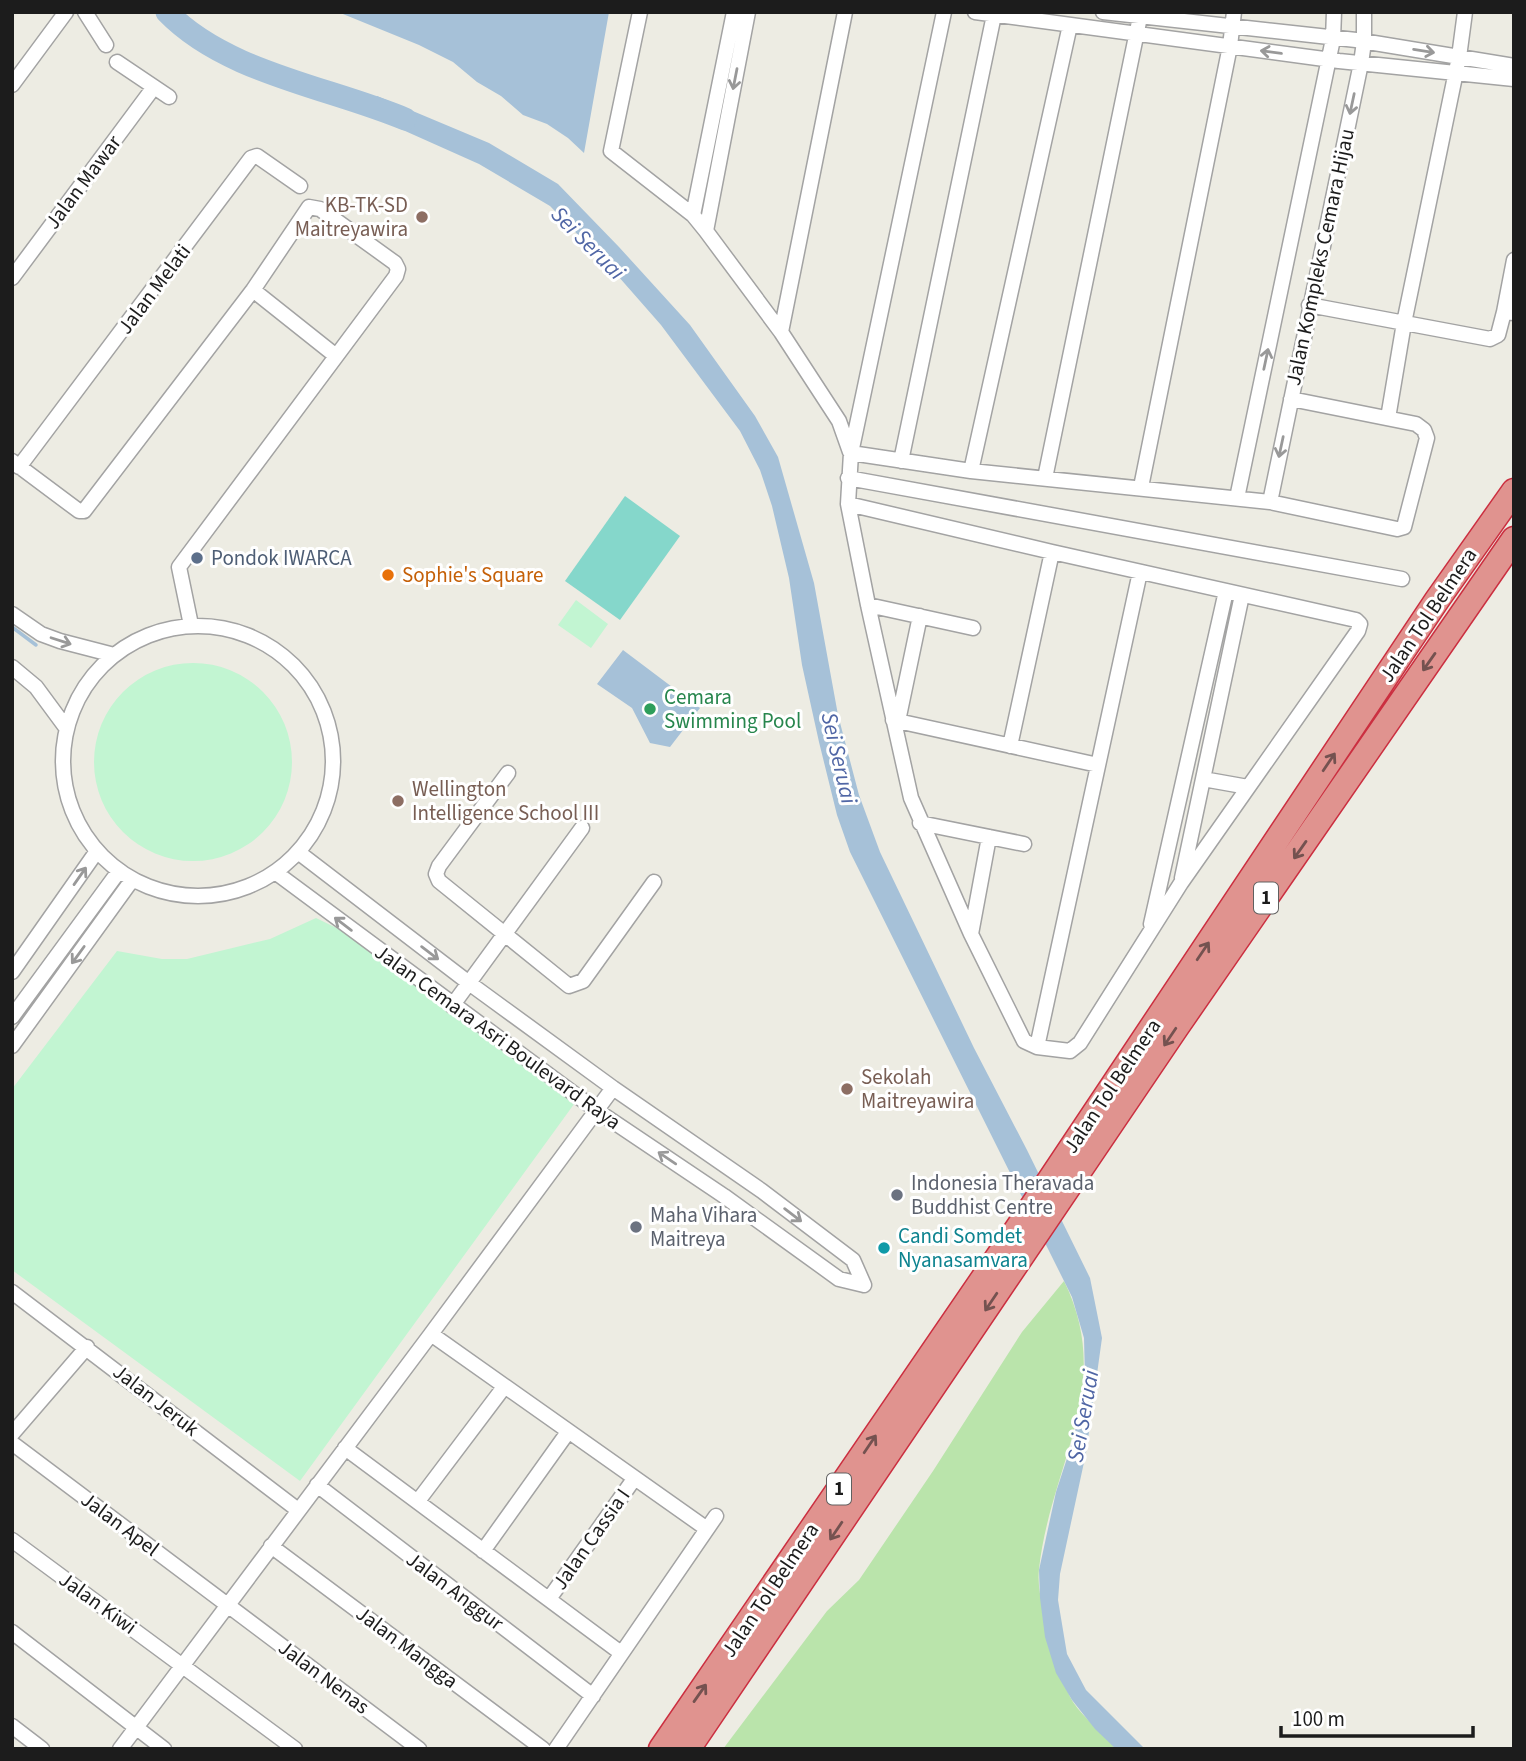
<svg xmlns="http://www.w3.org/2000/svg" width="1526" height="1761" font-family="'Source Sans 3',sans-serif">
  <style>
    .grass { fill: #bae4ab }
    .park { fill: #c2f5d2 }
    .pitch { fill: #85d7cb }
    .water { fill: #a6c1d8 }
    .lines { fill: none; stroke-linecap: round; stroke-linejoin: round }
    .stream { stroke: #a6c1d8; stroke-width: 3.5 }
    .river { stroke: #a6c1d8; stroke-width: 23 }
    .street-casing { stroke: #a3a3a3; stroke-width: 17 }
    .highway-casing { stroke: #cb2f40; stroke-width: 27 }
    .street { stroke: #fff; stroke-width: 14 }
    .highway { stroke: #e0938f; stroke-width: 24 }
    .oneway { stroke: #999 }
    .oneway2 { stroke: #745250 }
    .education-dot { fill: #8d6e63; stroke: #fff; stroke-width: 2.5 }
    .service-dot { fill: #5c6f8a; stroke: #fff; stroke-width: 2.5 }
    .food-dot { fill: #e8710a; stroke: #fff; stroke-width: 2.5 }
    .leisure-dot { fill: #2e9e5b; stroke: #fff; stroke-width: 2.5 }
    .worship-dot { fill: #6b7280; stroke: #fff; stroke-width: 2.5 }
    .culture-dot { fill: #0f9aa8; stroke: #fff; stroke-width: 2.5 }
    .labels { text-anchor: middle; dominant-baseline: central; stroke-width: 6; stroke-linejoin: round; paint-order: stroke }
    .shield { fill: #fff; stroke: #606060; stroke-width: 2 }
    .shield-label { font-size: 19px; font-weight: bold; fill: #1c1c1c }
    .street-label { font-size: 21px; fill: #1c1c1c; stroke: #fff }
    .education-label { font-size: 21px; fill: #785e54; stroke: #fff; text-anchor: start }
    .service-label { font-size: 21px; fill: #4e5e75; stroke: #fff; text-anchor: start }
    .food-label { font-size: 21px; fill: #c56008; stroke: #fff; text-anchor: start }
    .leisure-label { font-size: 21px; fill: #27864d; stroke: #fff; text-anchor: start }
    .worship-label { font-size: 21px; fill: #5b616d; stroke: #fff; text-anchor: start }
    .culture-label { font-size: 21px; fill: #0d838f; stroke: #fff; text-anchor: start }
    .water-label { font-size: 23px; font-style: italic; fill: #5066a5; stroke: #fff }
  </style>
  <rect width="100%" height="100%" fill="#edece3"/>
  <path class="grass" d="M1064 1281C1116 1386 1050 1466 1039 1569 1036 1597 1049 1625 1057 1651 1062 1667 1064 1688 1073 1702 1085 1720 1103 1732 1116 1749H723L827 1611 859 1580 933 1471 1022 1332Z"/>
  <path class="park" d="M576 600 608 624 591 648 558 625Z
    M94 762a99 99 0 1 1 198 0a99 99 0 1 1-198 0Z
    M316 918 355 937 577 1100 300 1481 12 1270V1089L117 951 162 959H187L270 939Z"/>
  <path class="pitch" d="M625 496 680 536 620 620 565 581Z"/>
  <path class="water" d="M338 12H609L584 153 568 138 547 124 523 115 501 96 477 82 453 62 419 45Z
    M377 96 489 143 558 184 619 247 690 325 755 416 778 457 814 583 838 715 859 795 880 852 974 1048 1027 1150 1090 1278 1102 1338 1086 1453 1060 1574 1058 1600 1067 1654 1086 1690 1145 1749H1116L1095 1729 1072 1700 1056 1673 1045 1637 1040 1598 1039 1570 1056 1492 1074 1437 1085 1377 1084 1338 1072 1297 850 852 837 815 819 742 802 665 789 578 772 506 760 470 740 431 661 325 618 276 550 206 479 164 376 118Z
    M623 650 700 708 670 747 650 743 632 708 597 684Z"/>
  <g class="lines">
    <path class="stream" d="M12 627 36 645"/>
    <path class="river" d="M167 12C226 73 329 87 405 119"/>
    <defs>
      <path id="street" d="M85 12 106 45
        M640 12 611 151 693 215 706 231 781 332 839 421 850 452
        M975 12 1339 61 1514 79
        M1103 12 1356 40 1514 66
        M117 62 169 97
        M12 85 66 12
        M693 215 734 12
        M706 231 748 12
        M12 278 154 87
        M253 290 336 356
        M1309 305 1490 339 1498 335 1504 312 1514 313
        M1504 312 1514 260
        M781 332 845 12
        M1388 418 1404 323 1459 57 1465 12
        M851 453 971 471 1270 502 1397 529 1404 527 1427 438 1424 430 1416 424 1291 399
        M12 461 79 511H84L253 290 309 207 320 209 395 263 398 269 396 276 179 567 191 625
        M901 461 994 15
        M19 467 251 158 257 156 300 186
        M971 471 1070 25
        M848 478 1402 579
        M1045 478 1141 12
        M1141 487 1230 46 1234 12
        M1237 498 1333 39 1334 12
        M1270 502 1361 63 1364 42V12
        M848 504 1052 552 1356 620 1360 624 1358 631 1181 883 1080 1043 1070 1051 1037 1047 1024 1041 971 934 911 798 868 605 848 504 851 453 944 12
        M868 605 973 628
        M12 614 41 634 60 641 114 655
        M63 761a135 135 0 1 1 270 0a135 135 0 1 1-270 0Z
        M12 667 36 687 67 729
        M893 720 1098 765
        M898 721 920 616
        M1010 746 1052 552
        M508 773 439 866 436 874 439 881 569 986 583 981 654 882
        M1203 779 1248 787
        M920 823 1024 844
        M298 852 469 983 613 1088 762 1191 853 1260 864 1285
        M275 872 596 1110 724 1196 839 1279 864 1285
        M1182 878 1242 595
        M1151 924 1226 591
        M971 934 989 837
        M12 972 97 851
        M452 1006 582 828
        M12 1017 119 871
        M12 1046 132 880
        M1037 1047 1140 572
        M12 1292 298 1510
        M431 1334 613 1088
        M12 1434 87 1347
        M12 1443 419 1749
        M345 1448 621 1653
        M317 1485 593 1696
        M418 1501 504 1387
        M12 1540 295 1749
        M271 1546 543 1749
        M483 1551 568 1432
        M549 1599 634 1479
        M12 1632 164 1749
        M12 1726 42 1749
        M120 1749 431 1334 707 1529
        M556 1749 716 1516"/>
      <path id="highway" d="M661 1749 1017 1229 1437 600 1514 491
        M688 1749 1176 1028 1514 539"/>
    </defs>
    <use href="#street" class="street-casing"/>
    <use href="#highway" class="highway-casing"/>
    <use href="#street" class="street"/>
    <use href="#highway" class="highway"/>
  </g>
  <defs><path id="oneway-shaft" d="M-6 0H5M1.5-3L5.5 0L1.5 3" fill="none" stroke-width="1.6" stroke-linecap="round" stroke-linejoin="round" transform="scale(1.75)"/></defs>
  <g class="oneway">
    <use href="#oneway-shaft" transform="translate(1424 51) rotate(9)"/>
    <use href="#oneway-shaft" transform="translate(1271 52) rotate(-172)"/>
    <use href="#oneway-shaft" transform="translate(735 79) rotate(101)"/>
    <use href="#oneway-shaft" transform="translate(1352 104) rotate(102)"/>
    <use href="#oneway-shaft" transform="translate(1266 359) rotate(-78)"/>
    <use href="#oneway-shaft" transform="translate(1281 447) rotate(102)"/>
    <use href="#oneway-shaft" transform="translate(61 641) rotate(18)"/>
    <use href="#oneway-shaft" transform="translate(80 876) rotate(-55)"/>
    <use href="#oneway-shaft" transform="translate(343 924) rotate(-143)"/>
    <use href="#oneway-shaft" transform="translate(430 953) rotate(37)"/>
    <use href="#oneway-shaft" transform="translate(78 955) rotate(126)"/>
    <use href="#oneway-shaft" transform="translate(667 1158) rotate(-146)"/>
    <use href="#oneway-shaft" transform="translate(793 1215) rotate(37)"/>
  </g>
  <g class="oneway2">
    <use href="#oneway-shaft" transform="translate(1429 662) rotate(125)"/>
    <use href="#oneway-shaft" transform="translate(1329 762) rotate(-56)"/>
    <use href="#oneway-shaft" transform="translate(1300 850) rotate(125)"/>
    <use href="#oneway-shaft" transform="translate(1203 951) rotate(-56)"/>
    <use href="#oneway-shaft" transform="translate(1170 1037) rotate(124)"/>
    <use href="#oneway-shaft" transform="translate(991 1302) rotate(124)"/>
    <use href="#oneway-shaft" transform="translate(870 1444) rotate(-56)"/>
    <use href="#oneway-shaft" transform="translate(836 1531) rotate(124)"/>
    <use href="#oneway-shaft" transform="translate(700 1693) rotate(-55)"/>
  </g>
  <g class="education-dot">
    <circle cx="422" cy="217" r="7"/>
    <circle cx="398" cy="801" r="7"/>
    <circle cx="847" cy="1089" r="7"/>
  </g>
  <circle class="service-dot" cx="197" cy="558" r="7"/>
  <circle class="food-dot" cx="388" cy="575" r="7"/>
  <circle class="leisure-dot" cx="650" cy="709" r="7"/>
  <g class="worship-dot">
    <circle cx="897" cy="1195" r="7"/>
    <circle cx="636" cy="1227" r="7"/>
  </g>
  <circle class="culture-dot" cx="884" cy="1248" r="7"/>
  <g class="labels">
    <g class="shield">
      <rect x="1254" y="882.5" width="24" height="31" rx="5"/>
      <rect x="827" y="1473.5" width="24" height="31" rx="5"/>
    </g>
    <g class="shield-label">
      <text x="1266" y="898">1</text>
      <text x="839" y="1489">1</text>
    </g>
    <g class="street-label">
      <text transform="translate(83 182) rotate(-53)">Jalan Mawar</text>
      <text transform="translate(1320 257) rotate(-78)">Jalan Kompleks Cemara Hijau</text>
      <text transform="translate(154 289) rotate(-53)">Jalan Melati</text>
      <text transform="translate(1428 615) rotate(-56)">Jalan Tol Belmera</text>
      <text transform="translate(498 1037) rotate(36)">Jalan Cemara Asri Boulevard Raya</text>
      <text transform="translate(1112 1086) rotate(-56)">Jalan Tol Belmera</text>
      <text transform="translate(156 1400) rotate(38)">Jalan Jeruk</text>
      <text transform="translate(120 1524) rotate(37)">Jalan Apel</text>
      <text transform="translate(591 1539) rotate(-55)">Jalan Cassia I</text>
      <text transform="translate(770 1590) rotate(-56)">Jalan Tol Belmera</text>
      <text transform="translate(455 1591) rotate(37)">Jalan Anggur</text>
      <text transform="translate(98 1603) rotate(36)">Jalan Kiwi</text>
      <text transform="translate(407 1647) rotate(37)">Jalan Mangga</text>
      <text transform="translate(324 1677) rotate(37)">Jalan Nenas</text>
    </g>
    <g class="education-label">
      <text x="408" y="205" text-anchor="end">KB-TK-SD<tspan x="408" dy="24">Maitreyawira</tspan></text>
      <text x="412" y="789">Wellington<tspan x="412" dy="24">Intelligence School III</tspan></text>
      <text x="861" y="1077">Sekolah<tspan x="861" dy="24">Maitreyawira</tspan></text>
    </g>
    <g class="service-label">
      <text x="211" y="558">Pondok IWARCA</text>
    </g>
    <g class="food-label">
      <text x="402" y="575">Sophie's Square</text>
    </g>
    <g class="leisure-label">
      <text x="664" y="697">Cemara<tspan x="664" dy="24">Swimming Pool</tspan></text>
    </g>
    <g class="worship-label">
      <text x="911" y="1183">Indonesia Theravada<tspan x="911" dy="24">Buddhist Centre</tspan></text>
      <text x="650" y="1215">Maha Vihara<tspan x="650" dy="24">Maitreya</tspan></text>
    </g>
    <g class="culture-label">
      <text x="898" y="1236">Candi Somdet<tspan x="898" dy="24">Nyanasamvara</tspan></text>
    </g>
    <g class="water-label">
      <text transform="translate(588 243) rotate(45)">Sei Seruai</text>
      <text transform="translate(839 758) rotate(77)">Sei Seruai</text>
      <text transform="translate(1083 1416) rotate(-80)">Sei Seruai</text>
    </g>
  </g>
  <rect width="1526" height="1761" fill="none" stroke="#1c1c1c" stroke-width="28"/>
  <path d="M1281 1726v10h192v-10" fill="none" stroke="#1c1c1c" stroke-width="3.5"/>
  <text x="1292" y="1726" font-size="21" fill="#1c1c1c" stroke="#ffffff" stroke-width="5" paint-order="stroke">100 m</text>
</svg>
